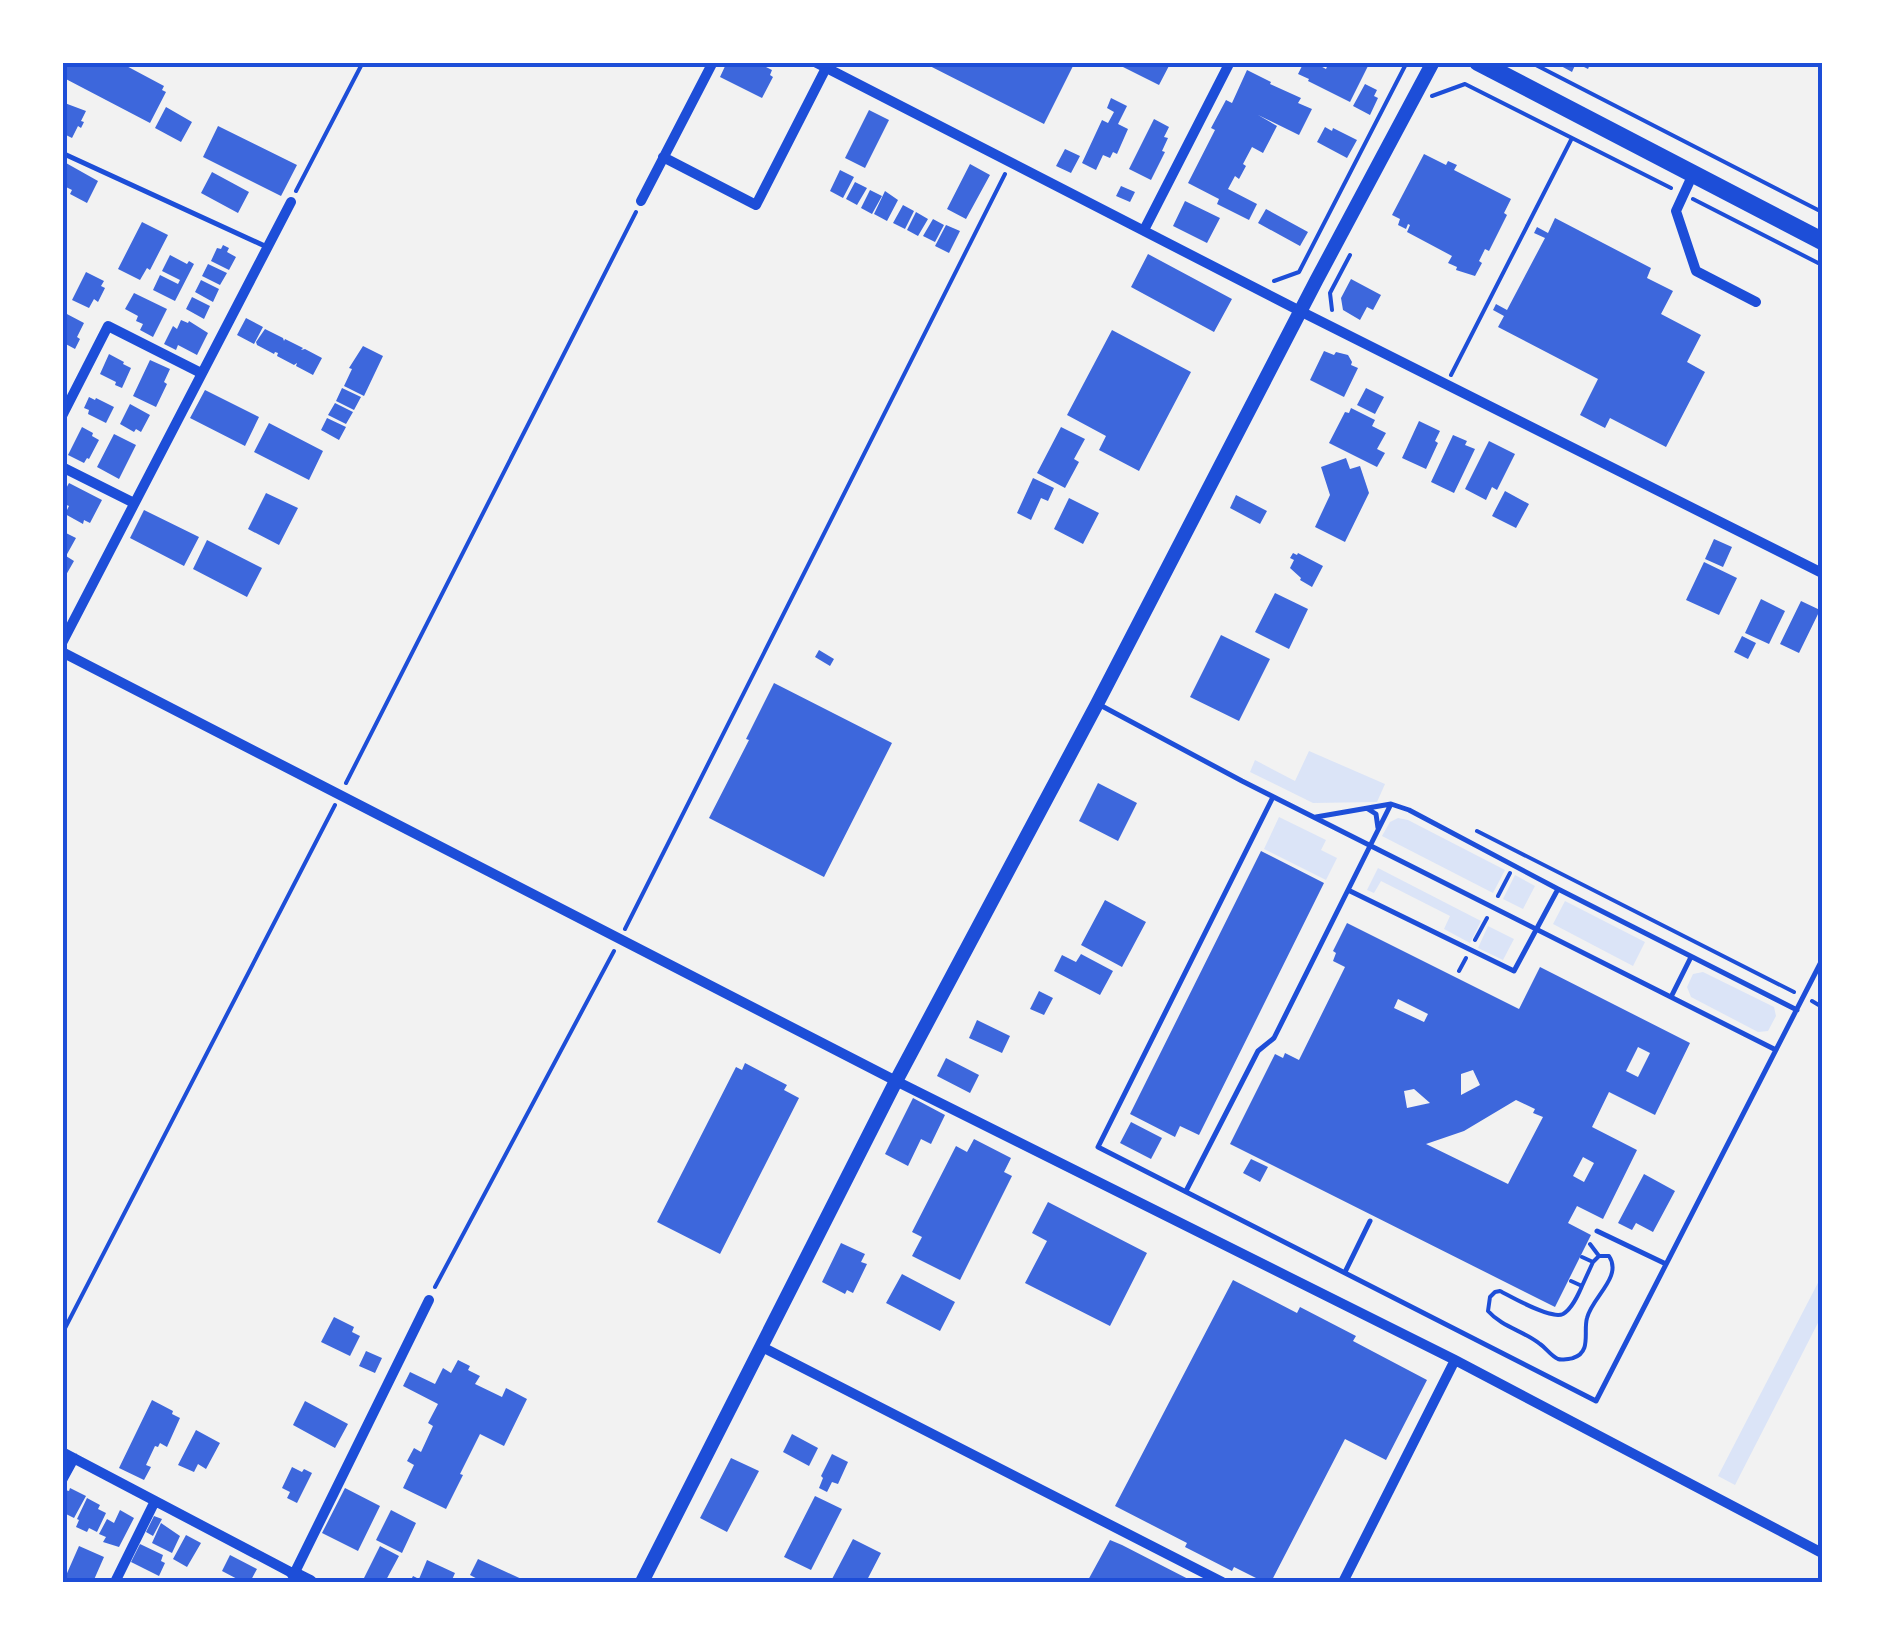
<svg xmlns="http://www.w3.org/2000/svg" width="1885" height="1645" font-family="'Exo 2',sans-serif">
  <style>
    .green { fill: #dbe4f7 }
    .building { fill: #3d67dc; fill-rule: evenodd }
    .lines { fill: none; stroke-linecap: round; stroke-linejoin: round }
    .path { stroke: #1d4ed8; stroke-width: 4 }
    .service { stroke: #1d4ed8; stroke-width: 5 }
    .minor { stroke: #1d4ed8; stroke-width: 10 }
    .tertiary { stroke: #1d4ed8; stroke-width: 14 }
    .primary { stroke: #1d4ed8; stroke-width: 18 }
    .neatline { fill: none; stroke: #1d4ed8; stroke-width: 4 }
  </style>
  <rect width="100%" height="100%" fill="#f2f2f2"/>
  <path class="green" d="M1309 751 1385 784 1377 802 1313 803 1250 772 1255 760 1295 781Z
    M1279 817 1326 840 1321 850 1337 858 1326 880 1264 849Z
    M1398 818 1408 820 1505 870 1493 893 1382 836 1390 822Z
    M1378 868 1481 921 1470 943 1444 929 1450 916 1381 881 1374 893 1367 890Z
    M1515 875 1535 886 1523 909 1503 899Z
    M1565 901 1645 942 1633 966 1553 924Z
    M1488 926 1514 939 1503 960 1478 948Z
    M1703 972 1774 1007 1776 1016 1768 1031 1758 1032 1691 997 1687 987 1693 974Z
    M1822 1275V1315L1735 1485 1718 1476Z"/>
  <path class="building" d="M62 62H119L164 86 162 90 166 92 150 123 62 77Z
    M727 62H756L772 70 770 75 773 77 762 98 720 77Z
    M922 62H1075L1044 124Z
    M1113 62H1171L1159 85Z
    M1304 62H1313L1326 69 1329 62 1369 64 1350 102 1308 81 1309 79 1298 74Z
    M1563 62H1591L1588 69 1576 63 1572 72 1561 66Z
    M1247 70 1271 82 1270 84 1301 98 1298 103 1312 109 1299 135 1258 115 1277 126 1263 153 1252 147 1243 164 1246 166 1239 179 1235 176 1228 189 1257 204 1249 220 1217 204 1219 199 1188 183 1215 130 1211 128 1226 100 1232 103Z
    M1365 84 1377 90 1374 96 1378 98 1370 115 1353 106Z
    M1111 98 1127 106 1118 124 1128 129 1117 154 1113 152 1110 158 1103 155 1096 170 1082 163 1102 120 1108 123 1114 112 1107 108Z
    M62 102 86 111 81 121 84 122 81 128 78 126 72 138 62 133Z
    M166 107 192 122 181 142 155 128Z
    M869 110 889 120 865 168 845 158Z
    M1154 119 1169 127 1164 137 1168 138 1162 151 1165 152 1151 180 1129 169Z
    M218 126 297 165 281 196 203 157Z
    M1325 127 1332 131 1333 128 1357 140 1347 158 1317 142Z
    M1065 149 1080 156 1071 173 1056 166Z
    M1424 154 1446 165 1448 161 1457 165 1454 170 1511 199 1504 213 1507 215 1489 251 1485 249 1479 261 1482 263 1475 276 1456 270 1457 267 1448 263 1452 256 1407 232 1410 225 1408 224 1406 229 1398 225 1400 219 1392 215Z
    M66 163 98 181 87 203 70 194 72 190 62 185V170Z
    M970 164 990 175 966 219 947 209Z
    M840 170 854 177 843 198 830 191Z
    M212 172 249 192 238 213 201 193Z
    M855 182 867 188 857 205 846 199Z
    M1121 186 1135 192 1130 202 1116 196Z
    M870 190 882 196 872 214 861 208Z
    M885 191 898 200 887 221 874 214Z
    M1185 201 1220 218 1207 243 1173 226Z
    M903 205 914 211 905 229 893 223Z
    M1266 209 1308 232 1300 246 1258 223Z
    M916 212 928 219 918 236 907 230Z
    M1555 218 1651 268 1647 278 1673 291 1661 314 1701 335 1687 362 1705 372 1666 447 1610 418 1605 428 1580 415 1598 379 1498 327 1504 316 1493 310 1496 304 1507 310 1545 238 1534 233 1537 227 1548 233Z
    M933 219 944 225 935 242 923 236Z
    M142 222 168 235 150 270 147 268 140 280 118 269Z
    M946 225 960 231 949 253 935 246Z
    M223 245 229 248 227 252 236 257 229 270 211 261 217 248 221 249Z
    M1148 254 1232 299 1214 332 1131 287Z
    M170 255 187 264 189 261 194 264 175 301 153 290 160 275 178 284 180 280 162 271Z
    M208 264 227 273 220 285 202 276Z
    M86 272 104 281 101 286 105 288 98 302 94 299 89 308 72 300Z
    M1351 279 1381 295 1373 310 1367 307 1360 320 1343 310 1341 298Z
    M201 280 219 289 213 302 195 292Z
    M134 293 167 309 153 337 140 330 143 324 136 321 138 316 125 309Z
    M192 297 210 306 204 319 186 309Z
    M65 313 84 323 77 337 80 339 75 349 62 342V318Z
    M246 318 263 327 254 344 237 335Z
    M181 320 188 323 189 321 208 333 197 355 178 345 176 350 164 344 173 326 177 329Z
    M265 329 283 338 284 341 285 339 303 348 301 350 305 349 322 358 313 375 296 366 297 363 294 365 277 356 278 353 275 352 274 354 257 345 256 342Z
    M1112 330 1191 372 1139 471 1099 450 1106 436 1067 415Z
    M363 346 383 356 364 396 344 386 352 369 349 368Z
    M1324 351 1334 355 1336 352 1348 355 1352 362 1351 365 1358 368 1344 397 1310 380Z
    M109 354 124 362 123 364 131 368 122 388 115 385 116 382 100 374Z
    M150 360 170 369 164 382 167 384 156 407 133 396Z
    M342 388 361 397 354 410 336 401Z
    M1366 388 1384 397 1375 414 1357 405Z
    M205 390 259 417 245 446 190 418Z
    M89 397 95 400 96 398 114 407 106 423 88 414 89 410 84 408Z
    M335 403 353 412 346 424 328 415Z
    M130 404 150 415 141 432 136 429 134 432 120 424Z
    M1351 408 1375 420 1372 426 1386 433 1377 449 1385 453 1377 467 1329 443 1345 412 1349 413Z
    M327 418 346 427 339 440 321 430Z
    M1419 421 1440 431 1435 441 1438 443 1426 469 1402 458Z
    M269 423 323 451 309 480 254 452Z
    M82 427 93 433 92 436 99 440 89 459 87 458 84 463 68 455Z
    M1061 427 1085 439 1074 459 1079 462 1065 488 1037 473Z
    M114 434 136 445 119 479 97 467Z
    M1453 435 1467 441 1465 445 1475 449 1454 493 1431 482Z
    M1489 441 1515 454 1497 490 1492 487 1486 500 1465 489Z
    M1346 458 1350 469 1360 466 1369 493 1345 542 1315 527 1330 495 1321 467Z
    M1033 478 1054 488 1048 501 1041 498 1031 520 1017 513Z
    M69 483 102 500 90 523 84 520 83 524 65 514 69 506 62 503V496Z
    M1505 491 1529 504 1516 528 1492 516Z
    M266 493 298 508 279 545 248 529Z
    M1236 495 1267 511 1260 524 1230 508Z
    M1069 498 1099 513 1083 544 1054 529Z
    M144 510 199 537 184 566 130 538Z
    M62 531 76 538 66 556 74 561 62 582Z
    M1714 539 1732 547 1723 567 1705 559Z
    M207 540 262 568 247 597 193 569Z
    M1293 553 1297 555 1298 553 1323 566 1312 587 1300 580 1301 578 1290 568 1294 560 1290 558Z
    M1704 562 1737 578 1719 615 1686 600Z
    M1275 593 1308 609 1289 649 1255 632Z
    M1761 599 1785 611 1769 644 1745 633Z
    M1801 601 1820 610 1799 653 1780 644Z
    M1221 635 1270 659 1239 721 1190 697Z
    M1742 636 1756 643 1748 659 1734 652Z
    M819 650 834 659 830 666 815 657Z
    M774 683 892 743 824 877 709 818 749 740 746 739Z
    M1098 783 1137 803 1118 841 1079 821Z
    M1261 851 1324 883 1199 1135 1180 1126 1175 1137 1130 1114Z
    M1105 900 1146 922 1122 967 1081 945Z
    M1347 923 1519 1009 1540 967 1690 1043 1655 1115 1609 1092 1592 1127 1637 1150 1603 1219 1577 1206 1568 1223 1591 1235 1555 1307 1230 1144 1275 1054 1283 1058 1285 1053 1299 1060 1345 967 1333 961 1336 953 1333 951ZM1398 999 1428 1014 1424 1022 1394 1008ZM1638 1047 1650 1053 1638 1077 1626 1071ZM1473 1070 1480 1085 1461 1095V1074ZM1414 1089 1430 1103 1407 1108 1404 1091ZM1516 1100 1535 1109 1533 1113 1543 1117 1508 1184 1426 1144 1464 1131ZM1583 1157 1594 1163 1584 1182 1573 1176Z
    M1081 954 1113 971 1100 995 1054 971 1062 955 1076 962Z
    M1039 991 1053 998 1044 1015 1030 1009Z
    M977 1020 1010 1036 1002 1053 969 1038Z
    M946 1058 979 1075 970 1093 937 1076Z
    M745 1063 787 1085 784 1090 799 1098 720 1254 657 1222 736 1067 742 1070Z
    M913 1098 945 1115 931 1144 921 1139 908 1166 885 1154Z
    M1131 1122 1162 1138 1151 1159 1120 1143Z
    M974 1139 1011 1158 1004 1172 1012 1176 960 1280 912 1256 922 1237 912 1232 956 1146 967 1152Z
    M1251 1159 1268 1167 1260 1182 1243 1173Z
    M1644 1174 1675 1191 1653 1232 1636 1223 1632 1230 1618 1223Z
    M1048 1202 1147 1253 1110 1326 1025 1283 1047 1241 1032 1233Z
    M841 1243 865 1254 861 1262 867 1264 853 1293 847 1290 845 1294 822 1282Z
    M902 1274 955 1302 940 1331 886 1303Z
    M1233 1280 1297 1313 1300 1307 1356 1336 1353 1341 1427 1380 1386 1460 1345 1439 1271 1582H1264L1234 1567 1232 1571 1185 1547 1187 1543 1115 1506Z
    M334 1317 354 1327 352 1332 360 1336 350 1356 321 1342Z
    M366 1351 382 1358 375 1373 359 1366Z
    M458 1360 470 1366 468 1370 480 1376 475 1384 502 1397 506 1388 527 1399 504 1446 480 1434 460 1474 463 1475 446 1509 403 1488 414 1465 407 1461 414 1448 421 1452 433 1426 428 1423 438 1404 403 1386 410 1372 435 1384 443 1368 451 1373Z
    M152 1400 173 1411 172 1414 180 1418 167 1447 160 1443 158 1447 155 1446 146 1465 151 1467 144 1480 119 1468Z
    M305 1401 348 1424 335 1448 293 1425Z
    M196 1430 220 1443 206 1469 198 1464 194 1472 178 1465Z
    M792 1434 818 1448 809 1466 783 1452Z
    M832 1454 848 1462 838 1484 832 1482 827 1492 819 1488 823 1478 821 1476Z
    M731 1458 759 1471 727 1532 700 1518Z
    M292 1467 302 1472 304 1469 312 1473 297 1503 287 1498 290 1492 282 1488Z
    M70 1488 86 1496 74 1518 62 1512V1495L65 1490 69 1491Z
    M345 1488 380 1506 358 1551 322 1533Z
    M815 1496 842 1509 811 1570 784 1557Z
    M87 1498 100 1505 98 1509 106 1513 97 1532 89 1528 87 1532 76 1527 79 1520 77 1519Z
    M120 1510 134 1518 119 1547 103 1542 106 1537 99 1534 107 1519 114 1523Z
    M391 1510 416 1523 402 1553 376 1540Z
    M154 1516 162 1519 153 1536 146 1532Z
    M161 1523 180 1536 172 1553 152 1543Z
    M186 1535 201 1543 187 1567 173 1559Z
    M853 1539 881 1553 866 1582H840L832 1579Z
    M1110 1540 1122 1545 1194 1582H1087Z
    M140 1544 163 1555 161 1561 165 1563 159 1576 131 1562Z
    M79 1546 104 1557 93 1582H69L64 1580Z
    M380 1546 399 1556 385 1582H362Z
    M230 1555 257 1569 250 1582H243L222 1571Z
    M478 1559 528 1582H483L470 1575Z
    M427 1560 455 1573 451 1582H410L413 1576 419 1579Z"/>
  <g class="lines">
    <path class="path" d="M1530 62 1822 212
      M1432 96 1465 84 1671 188
      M296 191 363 62
      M1693 199 1822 265
      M1274 281 1299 272 1407 62
      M1332 310 1330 293 1350 255
      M1451 375 1572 138
      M346 783 636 212
      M1477 831 1794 992
      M1498 896 1510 873
      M625 929 1005 174
      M1475 940 1487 918
      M1459 971 1466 958
      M1812 1001 1822 1007
      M1582 1257 1593 1262
      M1571 1281 1582 1286C1578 1295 1572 1309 1563 1314 1551 1320 1512 1297 1500 1291L1495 1292 1490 1297 1488 1311C1502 1327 1524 1331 1540 1344 1546 1348 1551 1356 1558 1359 1561 1360 1571 1359 1573 1358 1592 1352 1583 1332 1587 1318 1592 1297 1623 1277 1609 1256H1599L1590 1244
      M1582 1286 1593 1262 1599 1256
      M435 1287 614 951
      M62 1334 335 805"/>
    <path class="service" d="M62 153 267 247
      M1100 705 1242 781 1776 1050
      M1273 797 1098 1147 1596 1401 1822 960
      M1368 809 1376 814 1378 828
      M1316 817 1391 804 1409 810 1558 889 1797 1010
      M1348 890 1514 971 1558 889
      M1671 997 1691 957
      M1186 1191 1258 1051 1274 1038 1391 804
      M1597 1231 1666 1264
      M1345 1272 1370 1221"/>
    <path class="minor" d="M815 62 1300 311 1822 573
      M663 157 756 205 826 68
      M1693 174 1676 211 1696 271 1756 302
      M641 201 713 62
      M1144 230 1230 62
      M62 416 108 326 201 373
      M62 467 134 503
      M62 643 291 202
      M62 652 896 1081 1455 1360 1822 1553
      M762 1347 1222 1582
      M62 1452 294 1574 429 1300
      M62 1480 74 1458
      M115 1582 155 1501
      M1343 1582 1455 1360"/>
    <path class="tertiary" d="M294 1574 310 1582
      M642 1582 896 1081 1097 704 1316 281 1433 62"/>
    <path class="primary" d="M1478 62 1822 241"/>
  </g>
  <rect width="1885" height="1645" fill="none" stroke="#ffffff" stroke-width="130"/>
  <rect x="65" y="65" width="1755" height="1515" class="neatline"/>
</svg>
